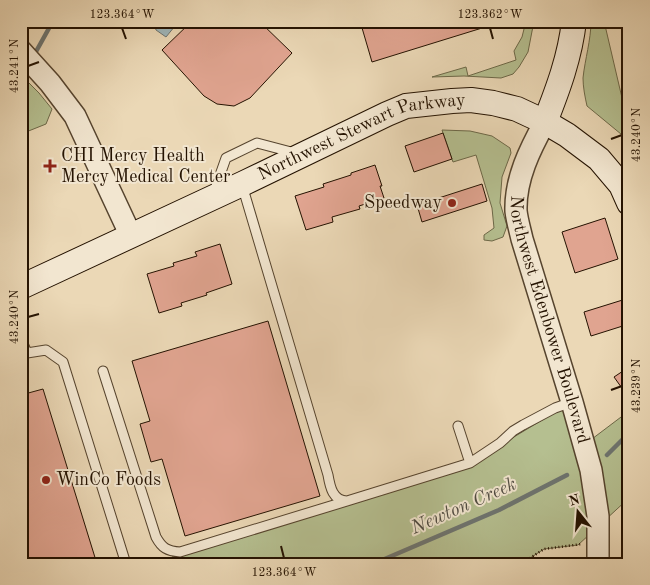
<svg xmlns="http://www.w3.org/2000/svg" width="650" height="585" font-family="'Old Standard TT',serif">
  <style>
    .green { fill: #b5bf90; stroke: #6c6848 }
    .water { fill: #9eb6ba; stroke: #6d7470 }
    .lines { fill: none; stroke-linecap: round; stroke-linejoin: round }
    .stream { stroke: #6d7470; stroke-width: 4.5 }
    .building { fill: #e0a490; stroke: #241201 }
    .service-casing { stroke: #56442e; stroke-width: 11 }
    .tertiary-casing { stroke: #56442e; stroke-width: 24 }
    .secondary-casing { stroke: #241201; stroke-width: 26 }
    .path { stroke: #241201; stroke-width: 2.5; stroke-dasharray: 1 2.5; stroke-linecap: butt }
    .service { stroke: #f2e6d0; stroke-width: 9 }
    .tertiary { stroke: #f2e6d0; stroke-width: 21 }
    .secondary { stroke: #f2e6d0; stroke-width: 24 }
    .ticks { fill: none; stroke: #241201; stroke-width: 2 }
    .poi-dot { fill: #8f2418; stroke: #f2e6d0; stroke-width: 2 }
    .labels { text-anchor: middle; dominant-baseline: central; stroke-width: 4; stroke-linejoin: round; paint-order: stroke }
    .street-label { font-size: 18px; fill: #241201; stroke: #f2e6d0 }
    .poi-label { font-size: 18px; fill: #241201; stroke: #f2e6d0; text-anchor: start }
    .water-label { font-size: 19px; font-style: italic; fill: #4f4b42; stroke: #f2e6d0 }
    .neatline { fill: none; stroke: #241201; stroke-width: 2 }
    .ticks-label { font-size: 12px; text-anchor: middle; fill: #241201 }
  </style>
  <rect width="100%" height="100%" fill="#ebd8b6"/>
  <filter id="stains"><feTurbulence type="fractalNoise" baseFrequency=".004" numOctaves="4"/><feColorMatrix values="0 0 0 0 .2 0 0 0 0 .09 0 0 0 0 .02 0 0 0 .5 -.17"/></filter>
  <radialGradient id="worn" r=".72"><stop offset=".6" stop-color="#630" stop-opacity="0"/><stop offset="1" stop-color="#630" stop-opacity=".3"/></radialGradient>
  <path class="green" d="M526 21H534L528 52 519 67 513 74 501 78 464 76 432 77 466 67 468 76 516 60 514 51 522 37Z
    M591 21H604L626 115 629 117V143L627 139 587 106C585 97 583 87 583 78 585 59 591 40 591 21Z
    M21 75 39 93 52 109 46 124 21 134Z
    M442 130 470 131 492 136 510 148 511 153 502 177 500 203 507 226 503 237 492 241 484 240V235L494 228 492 208 476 155 453 162Z
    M572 402 584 445 629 411V498L578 545 544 549 521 564H174L172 551 479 458Z"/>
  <path class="water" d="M154 23 175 26 166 37 156 30Z"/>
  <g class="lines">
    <path class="stream" d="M33 57 53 21
      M21 74 26 70 28 66
      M607 455 629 433
      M373 564 499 510 567 475"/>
  </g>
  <path class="building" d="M192 21H259L292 53 250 98 234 106 217 104 204 96 162 50Z
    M360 21H495V24L372 62Z
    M443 133 452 159 414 172 405 146Z
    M375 165 382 186H380L384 198 359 206 360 209 332 217 333 222 306 230 295 196 324 187 323 184 351 175V173Z
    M482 184 487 201 422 222 417 205Z
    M605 218 618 259 575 273 562 232Z
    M220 244 232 284 206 293 207 295 181 303 182 306 159 313 147 274 174 266 173 263 197 256 195 252Z
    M629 298V324L591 336 584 312Z
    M268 321 320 496 185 536 162 459 151 462 140 424 150 421 132 361Z
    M629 367V398L614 377Z
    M43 389 97 564H21V395Z"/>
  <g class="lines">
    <defs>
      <path id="service" d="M242 185 328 475C330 487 333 501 347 501L470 463 500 443 513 431 523 425 555 408 572 402
        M214 192 226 158 257 143 295 153
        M21 339 27 353 46 350 63 362 126 564
        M103 371 156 537C162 548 167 551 180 552L347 501
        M458 426 470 463"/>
      <g id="tertiary">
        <path d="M21 51 50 83 75 116 131 236"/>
        <path id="s1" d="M545 122C530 149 515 179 516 211 517 220 520 230 522 239L572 402 591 470 598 516V564"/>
      </g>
      <g id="secondary">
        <path d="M545 122C558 89 570 57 574 21"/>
        <path id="s2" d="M21 287 242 184 387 114 406 106 452 101 471 100 493 103 517 109 545 122 567 135 599 159 621 185 629 203"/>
      </g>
    </defs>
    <use href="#service" class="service-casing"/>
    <use href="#tertiary" class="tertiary-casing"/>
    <use href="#secondary" class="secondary-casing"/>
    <path class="path" d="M521 564 544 549 582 544"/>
    <use href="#service" class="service"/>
    <use href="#tertiary" class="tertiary"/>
    <use href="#secondary" class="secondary"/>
  </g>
  <path class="ticks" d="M122 28 126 39M490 28 493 39M28 66 39 62M611 139 622 135M28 317 39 314M611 390 622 386M281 546 284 558"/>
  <g class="poi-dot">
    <path d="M47.5 158.5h5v5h5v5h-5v5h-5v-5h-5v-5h5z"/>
    <circle cx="452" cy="203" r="5"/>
    <circle cx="46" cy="480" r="5"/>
  </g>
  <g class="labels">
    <g class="street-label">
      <text stroke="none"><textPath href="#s2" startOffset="374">Northwest Stewart Parkway</textPath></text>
      <text stroke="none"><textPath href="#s1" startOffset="208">Northwest Edenbower Boulevard</textPath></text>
    </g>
    <g class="poi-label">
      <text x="61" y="156">CHI Mercy Health<tspan x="61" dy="21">Mercy Medical Center</tspan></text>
      <text x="442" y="203" text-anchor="end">Speedway</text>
      <text x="56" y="480">WinCo Foods</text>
    </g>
    <g class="water-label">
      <text transform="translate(464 507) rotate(-24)">Newton Creek</text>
    </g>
  </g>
  <rect width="650" height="585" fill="none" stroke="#ebd8b6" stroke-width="55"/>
  <g transform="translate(578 512) rotate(343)" stroke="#f2e6d0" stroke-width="4" paint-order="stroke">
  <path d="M0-4L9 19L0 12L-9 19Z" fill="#241201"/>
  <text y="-8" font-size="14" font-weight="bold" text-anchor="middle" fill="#241201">N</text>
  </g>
  <rect x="28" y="28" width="594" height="530" class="neatline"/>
  <g class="ticks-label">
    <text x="122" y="18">123.364°W</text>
    <text x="490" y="18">123.362°W</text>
    <text transform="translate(14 66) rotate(-90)" y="4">43.241°N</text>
    <text transform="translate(636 135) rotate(-90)" y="4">43.240°N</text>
    <text transform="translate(14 317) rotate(-90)" y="4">43.240°N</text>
    <text transform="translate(636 386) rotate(-90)" y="4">43.239°N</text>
    <text x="284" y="576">123.364°W</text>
  </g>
  <rect width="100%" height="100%" filter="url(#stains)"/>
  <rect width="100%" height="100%" fill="url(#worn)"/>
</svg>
